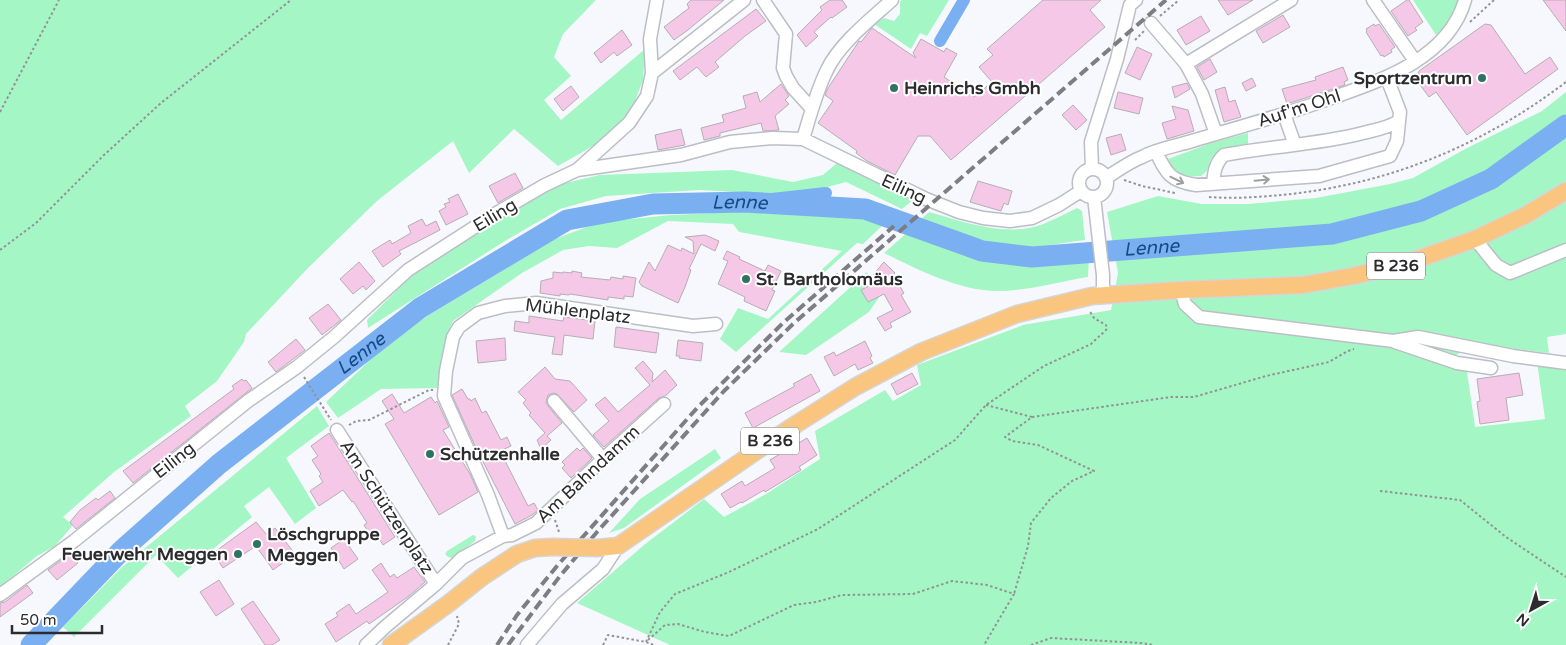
<svg xmlns="http://www.w3.org/2000/svg" width="1566" height="645" font-family="'Varela Round',sans-serif">
  <style>
    .green { fill: #a4f7c4 }
    .lines { fill: none; stroke-linecap: round; stroke-linejoin: round }
    .canal { stroke: #7ab0f1; stroke-width: 12 }
    .river { stroke: #7ab0f1; stroke-width: 21 }
    .building { fill: #f6c8e8; stroke: #b5aeb3 }
    .minor-casing { stroke: #bcbec5; stroke-width: 15 }
    .major-casing { stroke: #d5d5d5; stroke-width: 19 }
    .path { stroke: #929297; stroke-width: 2; stroke-dasharray: 2.5 2.5; stroke-linecap: butt }
    .minor { stroke: #fff; stroke-width: 12 }
    .major { stroke: #fac57e; stroke-width: 16 }
    .rail { stroke: #7d7d82; stroke-width: 4; stroke-dasharray: 10 5; stroke-linecap: butt }
    .major-bridge-casing { stroke: #d5d5d5; stroke-width: 19; stroke-linecap: butt }
    .major-bridge { stroke: #fac57e; stroke-width: 16 }
    .oneway { stroke: #a0a0a1 }
    .poi-dot { fill: #307263; stroke: #fff; stroke-width: 2 }
    .labels { text-anchor: middle; dominant-baseline: central; stroke-width: 4; stroke-linejoin: round; paint-order: stroke }
    .shield { fill: #fff; stroke: #6b6b6d; stroke-width: 1 }
    .shield-label { font-size: 16px; font-weight: bold; fill: #2c2c2f }
    .poi-label { font-size: 18px; font-weight: bold; fill: #2c2c2f; stroke: #fff; text-anchor: start }
    .street-label { font-size: 18px; fill: #2c2c2f; stroke: #fff }
    .water-label { font-size: 19px; font-style: italic; fill: #144b86; stroke: #fff }
  </style>
  <rect width="100%" height="100%" fill="#f7f8fe"/>
  <path class="green" d="M0 0H596L563 34 554 57 571 76 544 100 561 120 645 49 643 80 635 101 620 123 598 143 558 166 514 129 469 173 453 141 377 201 308 268 246 334 244 342 217 381 185 406 191 416 114 472 63 517 73 525 55 546 37 556 0 587Z
    M902 0H949L927 36 920 33 911 49 874 24 884 18 894 21 900 14V2Z
    M1413 0H1460L1449 24 1436 35Z
    M1566 92V334L1547 337 1549 353 1477 344 1441 363 1467 372 1475 427 1545 419 1537 362 1566 361V645H670L577 603 644 545 704 499 724 517 766 494 820 459 815 431 885 390 893 401 921 385 917 365 1023 325 1111 310 1118 273 1107 212 1158 196 1202 204H1248L1316 198 1390 184 1413 178 1467 148 1542 111Z
    M1248 133V145L1228 149 1211 159 1207 171 1201 176 1183 177 1172 171 1168 159 1211 143Z
    M837 163 913 200 902 209 846 182 809 192 773 194 699 190 606 196 560 209 505 241 368 328 367 320 411 276 518 208 561 184 600 175 732 170 793 182 823 175Z
    M1077 208 1082 211 1085 240C1067 242 1049 246 1031 247 992 247 956 233 920 220L929 212C964 222 1004 237 1041 225 1053 220 1065 214 1077 208Z
    M732 212 856 217 884 224 863 244 857 243 736 352 720 339 738 308 768 319 842 251 739 232 733 224 668 221 617 248 589 246 563 250 522 273 453 321 446 336 437 388 381 389 338 418 326 402 389 342 429 315 555 239 600 222 671 215Z
    M908 232C942 245 975 260 1012 263 1038 266 1063 262 1089 258L1088 277C1058 282 1027 291 997 291 959 291 917 269 884 253Z
    M867 272 880 296 869 312 806 355 779 352Z
    M317 406 329 426 286 458 316 508 295 524 269 487 244 506 252 517 178 578 156 555 74 637 63 627 121 568Z
    M715 449 721 458 624 528 609 533 640 499Z
    M473 535 476 536 475 541 452 558 448 557 445 554 447 551Z"/>
  <g class="lines">
    <path class="canal" d="M940 41 964 0
      M745 202 826 193"/>
    <path class="river" id="s1" d="M31 645 122 550 219 464 420 308 567 220 653 204 745 202 865 209 982 251 1032 257 1332 234 1421 211 1491 179 1566 125"/>
  </g>
  <path class="building" d="M691 0H724L688 30 674 40 664 27 689 8 687 4Z
    M830 0H842L847 7 832 18 831 17 814 32 818 36 806 47 797 35 822 10 820 7Z
    M1043 0H1101L1090 10 1105 27 951 160 930 136H918L895 175 867 161 856 153 857 151 818 123 833 101 825 95 828 88 859 41 861 42 872 28 916 58 913 53 921 39 944 52 946 48 957 54 944 77 974 97 992 82 979 67 993 55 987 49Z
    M1218 0H1253L1228 15Z
    M1407 0H1409L1423 22 1415 28 1417 30 1408 36 1391 11Z
    M1543 0H1566V31Z
    M756 9 766 21 745 36 715 62 719 67 706 77 697 67 680 80 673 71Z
    M1283 15 1290 27 1263 43 1256 31Z
    M1201 16 1210 31 1186 45 1177 30Z
    M1374 24 1375 26 1379 24 1395 47 1391 50 1392 52 1384 57 1383 55 1381 56 1366 32 1367 31 1366 29Z
    M1485 24 1491 25 1525 74 1550 57 1558 69 1467 135 1436 92 1429 97 1417 81 1419 71Z
    M622 30 632 45 617 56 614 52 601 63 594 53Z
    M1137 47 1152 54 1140 80 1125 73Z
    M1210 59 1217 72 1204 80 1197 67Z
    M1343 67 1348 80 1344 82 1345 85 1287 104 1282 89 1316 80 1315 77Z
    M1252 78 1256 86 1246 91 1242 83Z
    M1187 83 1190 89 1175 98 1172 87Z
    M781 84 789 96 785 100 789 104 775 116 779 130 763 131 761 123 720 133V136L704 140 701 128 724 122 722 115 746 108 743 96 757 92 760 102Z
    M571 86 579 97 563 111 554 99Z
    M1225 87 1229 102 1235 100 1241 117 1224 122 1215 90Z
    M1118 92 1143 98 1139 114 1114 108Z
    M1073 105 1087 120 1076 130 1062 115Z
    M1172 106 1188 110 1194 131 1167 139 1162 123 1176 119Z
    M681 129 685 145 658 150 655 135Z
    M1121 134 1126 150 1111 155 1106 138Z
    M515 173 523 188 498 203 489 186Z
    M978 181 1012 191 1008 205 1004 203 1001 211 970 202Z
    M458 194 468 214 446 225 439 211 446 207 444 204 450 202 448 199Z
    M422 219 426 226 436 221 440 230 399 251 401 254 383 267 372 251 390 240 392 244 411 233 408 226Z
    M705 235 719 241 715 251 701 244 689 269 691 270 685 287 678 303 642 286 639 282 649 262 655 271 668 245 681 251 682 248 694 254 693 241 685 237Z
    M727 251 740 257 739 259 765 271 768 265 781 271 772 290 775 291 766 311 744 301 745 297 718 284 728 261 723 259Z
    M359 262 375 281 366 290 363 286 353 294 340 279Z
    M884 262 895 273 893 275 904 293 901 295 911 312 890 323 892 327 885 331 877 318 893 310 884 294 868 302 861 290 879 281 873 275Z
    M572 271 582 273 581 277 610 280 611 277 623 279V276L636 278 633 297 624 296V299L608 297V300L570 294 569 295 560 294V296L540 293 541 281 553 278V272L563 273V272L572 273Z
    M328 304 341 320 322 335 309 318Z
    M529 316 563 321 564 317 595 321 593 339 564 335 562 355 552 354 555 337 514 331 515 321 529 323Z
    M616 327 659 333 656 353 614 347Z
    M505 338 506 360 478 363 476 341Z
    M296 339 305 350 276 372 268 362Z
    M678 340 703 343 701 361 679 358 680 356H676Z
    M865 341 872 356 870 358 873 363 858 370 855 364 834 376 824 357 834 352 836 356Z
    M643 361 653 373 652 382 665 370 677 385 665 396 659 398 604 447 593 435 609 421 595 405 605 397 618 412 650 385 635 368Z
    M545 367 555 379 570 381 587 400 574 412 557 394 553 393 548 395 546 402 548 406 562 423 547 436 551 440 541 449 537 440 545 433 529 415 531 413 523 403 526 400 518 392Z
    M912 373 918 384 897 395 891 384Z
    M1519 373 1523 395 1506 398 1509 420 1480 424 1477 402 1480 401 1477 379Z
    M811 374 820 391 753 428 745 413 795 386 793 384Z
    M242 379 244 381 246 380 252 388 133 483 123 471 234 389 232 386Z
    M462 389 468 399H470L471 401 475 398 482 413 486 411 501 440 507 437 511 446 500 451 528 506 534 503 538 510 532 515 515 524 476 448 452 395Z
    M392 394 404 413 431 397 435 403 437 401 449 427 443 430 470 474 478 492 439 515 385 424 394 419 382 401Z
    M329 433 395 537 383 545 375 532 370 535 364 525 367 523 353 501 352 502 343 490 319 506 310 491 323 482 319 476 321 474 312 460 318 456 311 446Z
    M807 438 817 455 799 467 801 470 765 492 764 490 742 503 741 502 730 508 721 494 742 481 745 486 775 468 770 460Z
    M577 448 580 451 583 448 592 458 571 478 562 468 565 465 562 462Z
    M110 491 115 498 76 529 70 522 80 510 96 498 98 500Z
    M256 522 266 534 275 528 295 554 273 570 256 546 223 568 213 553Z
    M344 539 358 559 344 569 331 548Z
    M70 554 78 563 57 580 48 570Z
    M381 563 390 577 394 574 397 578 414 567 425 582 409 596 369 624 367 621 336 642 325 624 338 616 336 613 349 604 356 614 388 592 372 570Z
    M219 580 234 604 216 616 200 592Z
    M27 585 33 593 0 617V603L5 602Z
    M253 601 280 640 272 645H265L241 609Z"/>
  <g class="lines">
    <defs>
      <path id="minor" d="M763 0 786 34 783 68 786 76 793 88 812 109
        M1373 0 1415 61
        M1151 23 1186 64 1202 94 1216 134
        M1186 64 1291 0
        M652 73 744 0
        M1284 114 1295 145
        M803 139C810 116 816 92 827 70 839 44 871 19 892 0
        M1156 152C1167 174 1170 181 1196 185L1319 176 1390 156 1397 141 1400 112 1387 78
        M1092 169 1091 142 1117 59 1130 5 1136 0
        M1079 183a14 14 0 1 1 28 0a14 14 0 1 1-28 0Z
        M577 170 629 123 647 96 652 73 650 39 657 0
        M1106 178C1117 171 1129 162 1142 157 1157 149 1176 146 1192 141 1236 128 1280 116 1323 101 1376 82 1448 61 1465 0
        M1213 184C1214 173 1215 163 1224 155 1270 146 1317 145 1363 133 1375 130 1388 128 1399 121
        M1094 197 1103 275V296
        M1475 239 1496 265 1510 273 1566 250
        M1181 290 1185 304 1199 317 1393 341 1418 337 1513 356 1566 363
        M1395 342 1457 363 1491 368
        M554 401 603 459
        M337 430 436 584
        M503 536 488 495 444 396 446 371 453 337 459 327 478 313 505 306 536 303 693 326 716 324
        M0 595 74 541 248 401 297 367 334 337 408 270 495 214 545 185 577 170 681 155 730 142 772 138 803 139 926 199 959 212 983 218 1010 221 1032 218 1059 205 1081 191
        M366 645 385 627 436 584 462 558 503 536 512 535 536 523 603 459 664 404
        M527 645 562 604 603 569 618 546"/>
      <path id="major" d="M597 548 618 546 787 430 855 387 921 352 1017 314 1092 296 1181 290 1303 285 1353 276 1404 264 1475 239 1526 215 1566 191
        M391 645 448 604 482 577 517 554 535 548 552 547"/>
    </defs>
    <use href="#minor" class="minor-casing"/>
    <use href="#major" class="major-casing"/>
    <path class="path" d="M1160 16 1179 0
      M1470 22 1494 0
      M1135 40 1144 31
      M0 112 59 0
      M1124 180 1142 186 1175 193
      M1209 197C1233 199 1258 197 1281 195 1387 185 1482 146 1566 82
      M0 250 36 223 104 155 161 103 291 0
      M304 377 331 420
      M986 405 1032 417 1005 437 1012 441 1038 445 1094 471 1072 481 1051 498 1031 523 1028 546 1014 594
      M1032 417 1171 397H1194L1266 376 1329 362 1348 351 1354 349
      M349 425 356 421 369 420 429 390H433
      M1380 491 1460 500 1506 537 1566 577
      M555 520 559 532
      M648 640 665 625 678 624 705 632 729 636 794 605 816 602 842 595 913 594 952 581 987 585 1014 594 984 645
      M646 642 660 612 675 594 729 572 818 529 955 440 986 405 1044 366 1091 344 1107 329 1106 325 1094 318 1089 310
      M448 645 459 624 457 616
      M603 645 608 635 646 642 654 645
      M1031 645 1051 638 1141 643 1154 645"/>
    <use href="#minor" class="minor"/>
    <use href="#major" class="major"/>
    <path class="rail" d="M497 645 517 615 557 566 697 408 784 322 894 226
      M508 645 560 576 597 532 724 391 793 324 1166 0"/>
    <defs>
      <path id="major-bridge" d="M552 547 597 548"/>
    </defs>
    <use href="#major-bridge" class="major-bridge-casing"/>
    <use href="#major-bridge" class="major-bridge"/>
  </g>
  <defs><path id="oneway-shaft" d="M-6 0H5M1.5-3L5.5 0L1.5 3" fill="none" stroke-width="1.6" stroke-linecap="round" stroke-linejoin="round" transform="scale(1.25)"/></defs>
  <g class="oneway">
    <use href="#oneway-shaft" transform="translate(1177 180) rotate(26)"/>
    <use href="#oneway-shaft" transform="translate(1262 180) rotate(-5)"/>
  </g>
  <g class="poi-dot">
    <circle cx="1482" cy="78" r="5"/>
    <circle cx="894" cy="88" r="5"/>
    <circle cx="746" cy="279" r="5"/>
    <circle cx="430" cy="454" r="5"/>
    <circle cx="257" cy="544" r="5"/>
    <circle cx="238" cy="554" r="5"/>
  </g>
  <g class="labels">
    <g class="shield">
      <rect x="1367" y="252.5" width="58" height="27" rx="4"/>
      <rect x="741" y="427.5" width="58" height="27" rx="4"/>
    </g>
    <g class="shield-label">
      <text x="1396" y="266">B 236</text>
      <text x="770" y="441">B 236</text>
    </g>
    <g class="poi-label">
      <text x="1472" y="78" text-anchor="end">Sportzentrum</text>
      <text x="904" y="88">Heinrichs Gmbh</text>
      <text x="756" y="279">St. Bartholomäus</text>
      <text x="440" y="454">Schützenhalle</text>
      <text x="267" y="534">Löschgruppe<tspan x="267" dy="21">Meggen</tspan></text>
      <text x="228" y="554" text-anchor="end">Feuerwehr Meggen</text>
    </g>
    <g class="street-label">
      <text transform="translate(1299 108) rotate(-18)">Auf'm Ohl</text>
      <text transform="translate(904 189) rotate(25)">Eiling</text>
      <text transform="translate(495 215) rotate(-31)">Eiling</text>
      <text transform="translate(578 311) rotate(7)">Mühlenplatz</text>
      <text transform="translate(174 460) rotate(-38)">Eiling</text>
      <text transform="translate(588 474) rotate(-43)">Am Bahndamm</text>
      <text transform="translate(387 507) rotate(57)">Am Schützenplatz</text>
    </g>
    <g class="water-label">
      <text stroke="none"><textPath href="#s1" startOffset="861">Lenne</textPath></text>
      <text stroke="none"><textPath href="#s1" startOffset="1281">Lenne</textPath></text>
      <text stroke="none"><textPath href="#s1" startOffset="441">Lenne</textPath></text>
    </g>
  </g>
  <g transform="translate(1531 610) rotate(219)" stroke="#ffffff" stroke-width="4" paint-order="stroke">
  <path d="M0-4L9 19L0 12L-9 19Z" fill="#2c2c2f"/>
  <text y="-8" font-size="14" font-weight="bold" text-anchor="middle" fill="#2c2c2f">N</text>
  </g>
  <path d="M12 625v8h90v-8" fill="none" stroke="#2c2c2f" stroke-width="2.5"/>
  <text x="20" y="625" font-size="15" fill="#2c2c2f" stroke="#ffffff" stroke-width="4" paint-order="stroke">50 m</text>
</svg>
